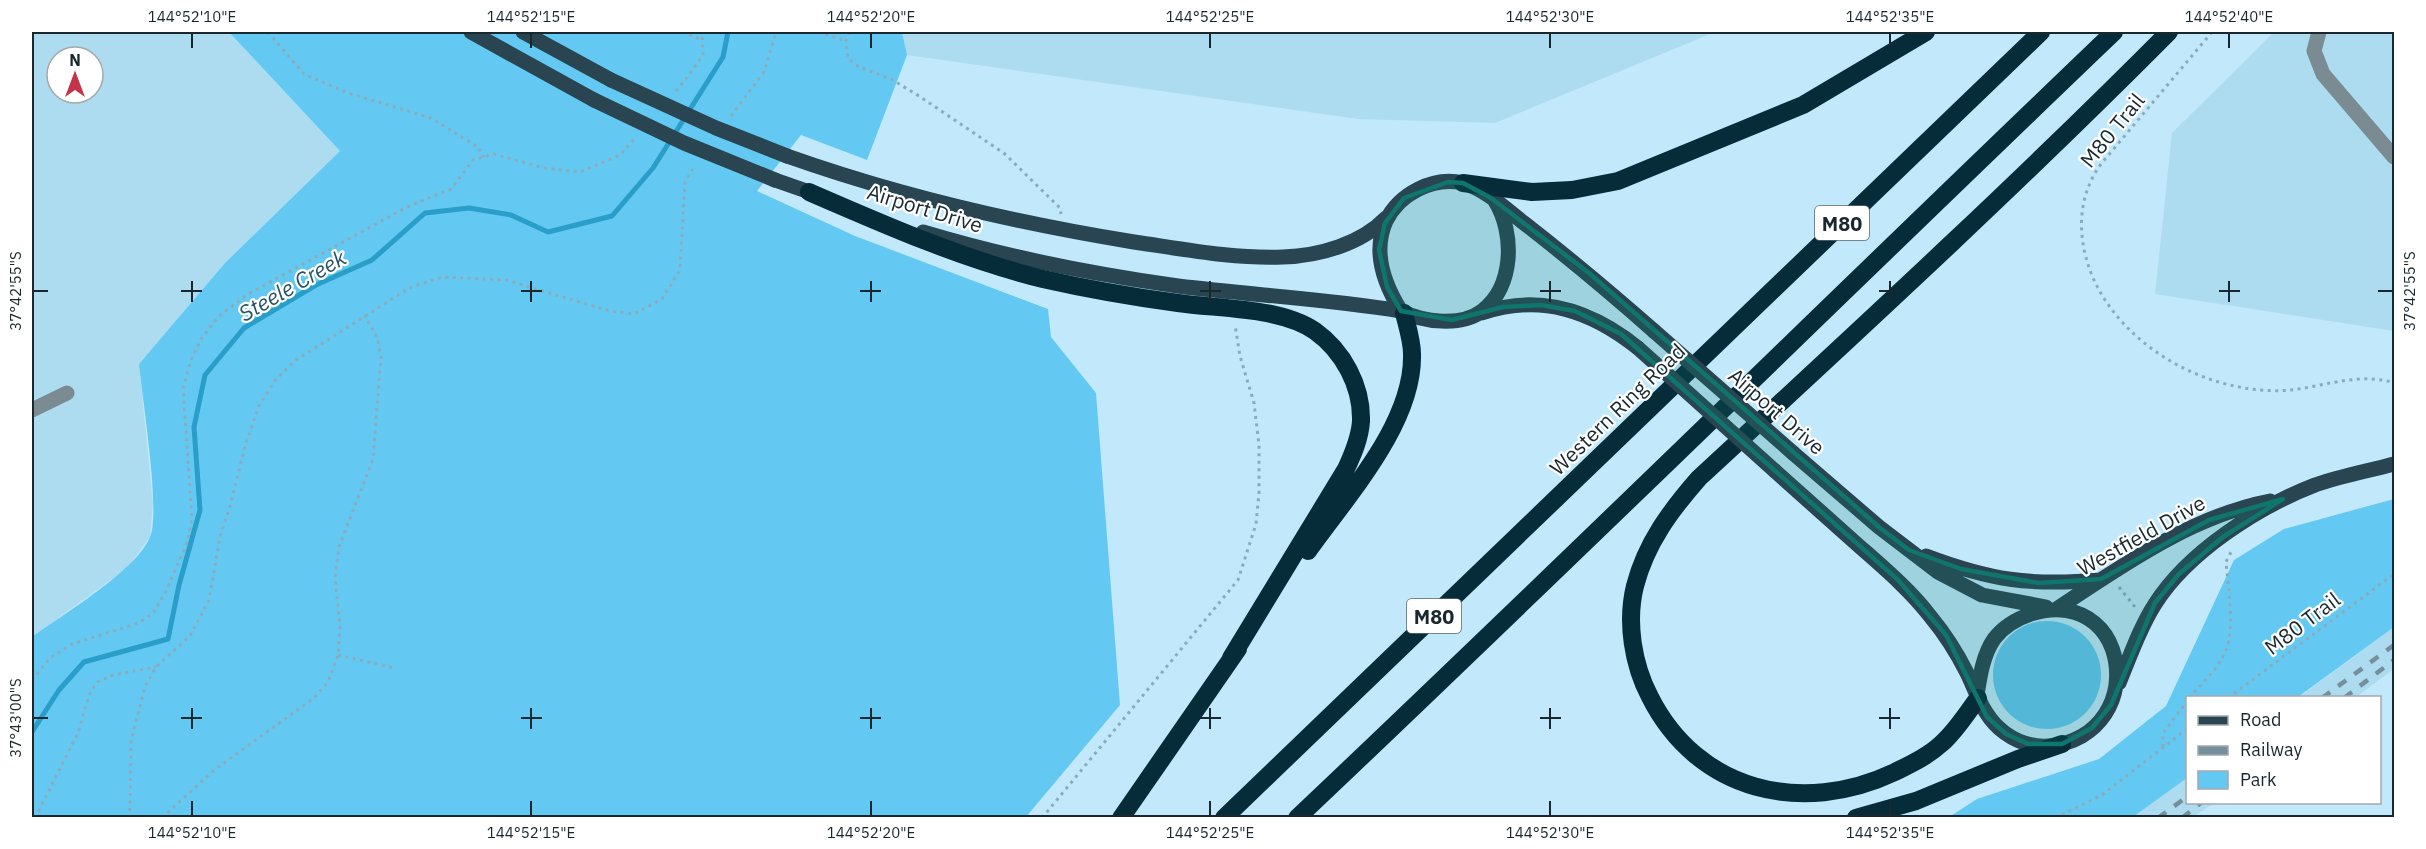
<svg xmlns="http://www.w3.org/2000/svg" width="2426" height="849" font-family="'IBM Plex Sans',sans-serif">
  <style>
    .built { fill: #addcf1; fill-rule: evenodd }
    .green { fill: #64c9f2 }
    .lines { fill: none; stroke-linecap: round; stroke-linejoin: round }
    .stream { stroke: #289ec8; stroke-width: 5 }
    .path { stroke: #8babba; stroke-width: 3; stroke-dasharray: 3 4.5; stroke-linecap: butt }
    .minor { stroke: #7b8b92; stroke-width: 15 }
    .major { stroke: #284551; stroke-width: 15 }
    .highway { stroke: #062c3a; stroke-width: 18 }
    .rail { stroke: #74909d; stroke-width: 4.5; stroke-dasharray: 10 10; stroke-linecap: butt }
    .major-bridge { stroke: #284551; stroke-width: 15 }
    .marked { fill: #0f766e; fill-opacity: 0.2; stroke: #0f766e; stroke-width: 4.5; stroke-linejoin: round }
    .ticks { fill: none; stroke: #19282f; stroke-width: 2 }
    .labels { text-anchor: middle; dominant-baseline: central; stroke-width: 4.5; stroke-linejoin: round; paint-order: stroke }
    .shield { fill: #fff; stroke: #5e686d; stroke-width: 1.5 }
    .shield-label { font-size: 20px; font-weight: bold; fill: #19282f }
    .street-label { font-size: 21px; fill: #19282f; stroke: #fff }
    .water-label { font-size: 22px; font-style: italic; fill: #255265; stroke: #fff }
    .neatline { fill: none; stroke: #19282f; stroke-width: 2 }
    .ticks-label { font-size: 15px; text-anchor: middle; fill: #19282f }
  </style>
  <rect width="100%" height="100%" fill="#c1e9fb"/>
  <path class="built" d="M32 32H229L340 151 225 263 139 364 153 504 150 537 127 568 32 637ZM57 57H93V93H57Z
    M902 32H1715L1495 123 1358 119 907 55Z
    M2274 32H2394V331L2155 294 2172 133Z
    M2394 627V669L2356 697 2298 698Z
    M2187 778 2188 802 2214 803 2193 817H2133Z"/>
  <path class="green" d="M229 32H902L907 55 867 160 801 135 757 191 855 236 1048 309 1051 337 1096 393 1120 705 1026 817H32V637C62 615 136 571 150 537 161 512 142 397 139 364L225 263 340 151Z
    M2394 499V627L2298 697 2188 698 2187 778 2133 817H1949L1977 799 2099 759 2166 706 2234 560 2284 529Z
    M1993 675a54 54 0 1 1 108 0a54 54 0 1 1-108 0Z"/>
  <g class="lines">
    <path class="stream" d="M32 732 59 690 84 662 168 639 179 585 200 510 194 427 205 375 244 328 316 285 372 260 425 213 469 208 511 215 548 232 612 216 653 168 723 57 728 32"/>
    <path class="path" d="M268 32 304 74 348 93 431 118 478 147 484 157
      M682 32 702 40
      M818 32 846 41
      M850 32 846 41 848 58 859 67 891 79 919 96 1005 154 1060 208 1061 214
      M2212 32 2101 164C2077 197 2077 236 2091 273 2121 348 2212 397 2291 390 2325 386 2361 372 2394 383
      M676 91 690 74 703 55 702 32
      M731 116 764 72 776 32
      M2119 587 2135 607
      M338 655 395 668
      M32 680 50 658 72 644 139 623 154 612 166 591 187 543 192 519 183 388 191 360 201 339 218 317 248 294 407 207 451 189 473 160 494 154 544 168 580 172 620 155 636 137
      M2189 698C2202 683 2219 668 2226 650 2235 628 2228 585 2226 562L2231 552
      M2228 698 2394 574
      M2163 747V733L2188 700
      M35 818 78 733 89 695 97 682 113 675 156 667
      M127 818 130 808 131 741 145 687 156 667 190 636 209 600 220 537 230 506 246 443 259 406 276 379 296 360 411 287 443 277 506 280 610 311 634 314 662 299 680 270 685 182 695 165
      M162 818 213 771 314 698 328 682 338 655 340 626 335 577 339 547 373 459 381 357 377 337 365 316
      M1042 818 1238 580 1256 524 1259 493V445L1254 403 1240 356 1235 325
      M2055 818 2102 795 2188 728"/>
    <path class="minor" d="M2319 32 2314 51 2323 74 2394 157
      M32 410 67 393"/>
    <path class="major" d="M471 32 594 100
      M523 32 611 80
      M787 156C900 196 1016 223 1134 242 1183 249 1234 259 1283 257 1319 256 1361 244 1386 218
      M775 180 818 195
      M1495 201C1515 233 1514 287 1482 311 1461 327 1423 322 1401 311 1384 284 1372 252 1386 221 1399 194 1433 176 1463 183 1485 189 1506 209 1524 223 1569 258 1612 294 1654 331
      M923 232C1006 257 1092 274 1178 286 1252 295 1327 299 1401 311
      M1482 313C1541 293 1592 311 1638 348
      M1793 453 1879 527 1938 572 1982 595 2046 607
      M1775 471C1803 496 1831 521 1859 546 1884 568 1910 590 1930 616 1945 634 1957 653 1967 673 1978 696 1984 718 2005 733 2028 750 2058 750 2082 736 2101 725 2113 706 2116 685 2122 632 2082 597 2031 614 2016 619 2003 627 1994 639 1983 655 1980 676 1977 695
      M1926 556C1990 580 2029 586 2099 580
      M2058 608C2123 565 2192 516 2270 501
      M2119 683C2130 657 2139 629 2155 604 2188 552 2258 507 2315 485 2341 476 2368 471 2394 464"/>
    <path class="highway" d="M1463 183 1532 192 1572 190 1618 181 1803 105 1926 32
      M809 192C885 225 962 259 1043 279 1087 289 1133 297 1178 303 1219 309 1280 307 1315 331 1343 351 1362 386 1361 421 1360 438 1353 454 1346 469L1231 658
      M1308 551C1347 496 1414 423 1412 354 1412 340 1407 326 1404 313
      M1978 698C1967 713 1956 731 1941 744 1928 756 1911 764 1895 772 1802 816 1698 792 1650 697 1633 665 1626 622 1635 586 1646 543 1671 510 1699 478 1858 331 2017 185 2169 32
      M1121 818 1238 649
      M1224 818 2041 32
      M1297 818C1572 558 1841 293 2114 32
      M1856 818 1916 801 2018 759 2062 744"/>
    <path class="rail" d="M2322 698 2394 645
      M2344 698 2394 660
      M2158 818 2188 796
      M2182 818 2202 802"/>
    <path class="major-bridge" d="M611 80 716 128 787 156
      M594 100 684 143 775 180
      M1654 331 1793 453
      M1638 348 1775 471"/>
  </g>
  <path class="marked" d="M1448 182 1463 183 1491 198 1589 273 1879 527 1909 550 1961 569 2039 583 2101 579 2209 520 2283 499 2223 537 2179 574 2155 603 2111 705 2092 728 2062 744H2028L2006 734 1987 717 1946 635 1898 580 1621 334 1575 311 1541 305 1503 307 1452 320 1401 311 1387 287 1379 250 1385 223 1404 198Z"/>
  <path class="ticks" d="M192 33V48M531 33V48M871 33V48M1210 33V48M1550 33V48M1890 33V48M2229 33V48M192 281V302M531 281V302M871 281V302M1210 281V302M1550 281V302M1890 281V302M2229 281V302M33 291H48M181 291H202M521 291H542M860 291H881M1200 291H1221M1540 291H1561M1879 291H1900M2219 291H2240M2378 291H2393M192 708V729M531 708V729M871 708V729M1210 708V729M1550 708V729M1890 708V729M33 718H48M181 718H202M521 718H542M860 718H881M1200 718H1221M1540 718H1561M1879 718H1900M192 801V816M531 801V816M871 801V816M1210 801V816M1550 801V816M1890 801V816"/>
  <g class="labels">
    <g class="shield">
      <rect x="1815" y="206" width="54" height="34" rx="4.5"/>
      <rect x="1407" y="599" width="54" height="34" rx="4.5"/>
    </g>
    <g class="shield-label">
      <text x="1842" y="223">M80</text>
      <text x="1434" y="616">M80</text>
    </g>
    <g class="street-label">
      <text transform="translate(2112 130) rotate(-51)">M80 Trail</text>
      <text transform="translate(925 208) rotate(17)">Airport Drive</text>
      <text transform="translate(1617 409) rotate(-44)">Western Ring Road</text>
      <text transform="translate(1777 411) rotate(41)">Airport Drive</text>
      <text transform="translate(2141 535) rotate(-29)">Westfield Drive</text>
      <text transform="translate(2302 623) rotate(-37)">M80 Trail</text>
    </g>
    <g class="water-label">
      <text transform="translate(292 285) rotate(-30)">Steele Creek</text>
    </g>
  </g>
  <rect width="2426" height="849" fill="none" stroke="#ffffff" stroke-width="66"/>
  <rect x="2186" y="696" width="195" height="108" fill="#ffffff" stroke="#a3a9ac" stroke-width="1.5"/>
  <rect x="2198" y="716" width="30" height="9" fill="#284551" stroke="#a3a9ac" stroke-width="1.5"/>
  <text x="2240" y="726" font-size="18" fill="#19282f">Road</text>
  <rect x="2198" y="746" width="30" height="9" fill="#74909d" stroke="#a3a9ac" stroke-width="1.5"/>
  <text x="2240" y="756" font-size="18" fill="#19282f">Railway</text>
  <rect x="2198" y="771" width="30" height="18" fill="#64c9f2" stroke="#a3a9ac" stroke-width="1.5"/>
  <text x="2240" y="786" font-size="18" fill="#19282f">Park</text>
  <g transform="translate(75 75)"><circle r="28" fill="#ffffff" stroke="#a3a9ac" stroke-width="1.5"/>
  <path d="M0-4.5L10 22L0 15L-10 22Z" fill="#c4344a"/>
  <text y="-9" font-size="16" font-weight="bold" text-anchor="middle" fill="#19282f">N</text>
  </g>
  <rect x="33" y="33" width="2360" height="783" class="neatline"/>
  <g class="ticks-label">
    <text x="192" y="22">144°52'10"E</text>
    <text x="531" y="22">144°52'15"E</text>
    <text x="871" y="22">144°52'20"E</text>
    <text x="1210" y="22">144°52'25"E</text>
    <text x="1550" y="22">144°52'30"E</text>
    <text x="1890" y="22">144°52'35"E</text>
    <text x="2229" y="22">144°52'40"E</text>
    <text transform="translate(16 291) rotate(-90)" y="5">37°42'55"S</text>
    <text transform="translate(2410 291) rotate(-90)" y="5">37°42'55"S</text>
    <text transform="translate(16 718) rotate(-90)" y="5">37°43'00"S</text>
    <text x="192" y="838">144°52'10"E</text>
    <text x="531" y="838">144°52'15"E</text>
    <text x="871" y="838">144°52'20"E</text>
    <text x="1210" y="838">144°52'25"E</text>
    <text x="1550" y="838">144°52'30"E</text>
    <text x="1890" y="838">144°52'35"E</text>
  </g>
</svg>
